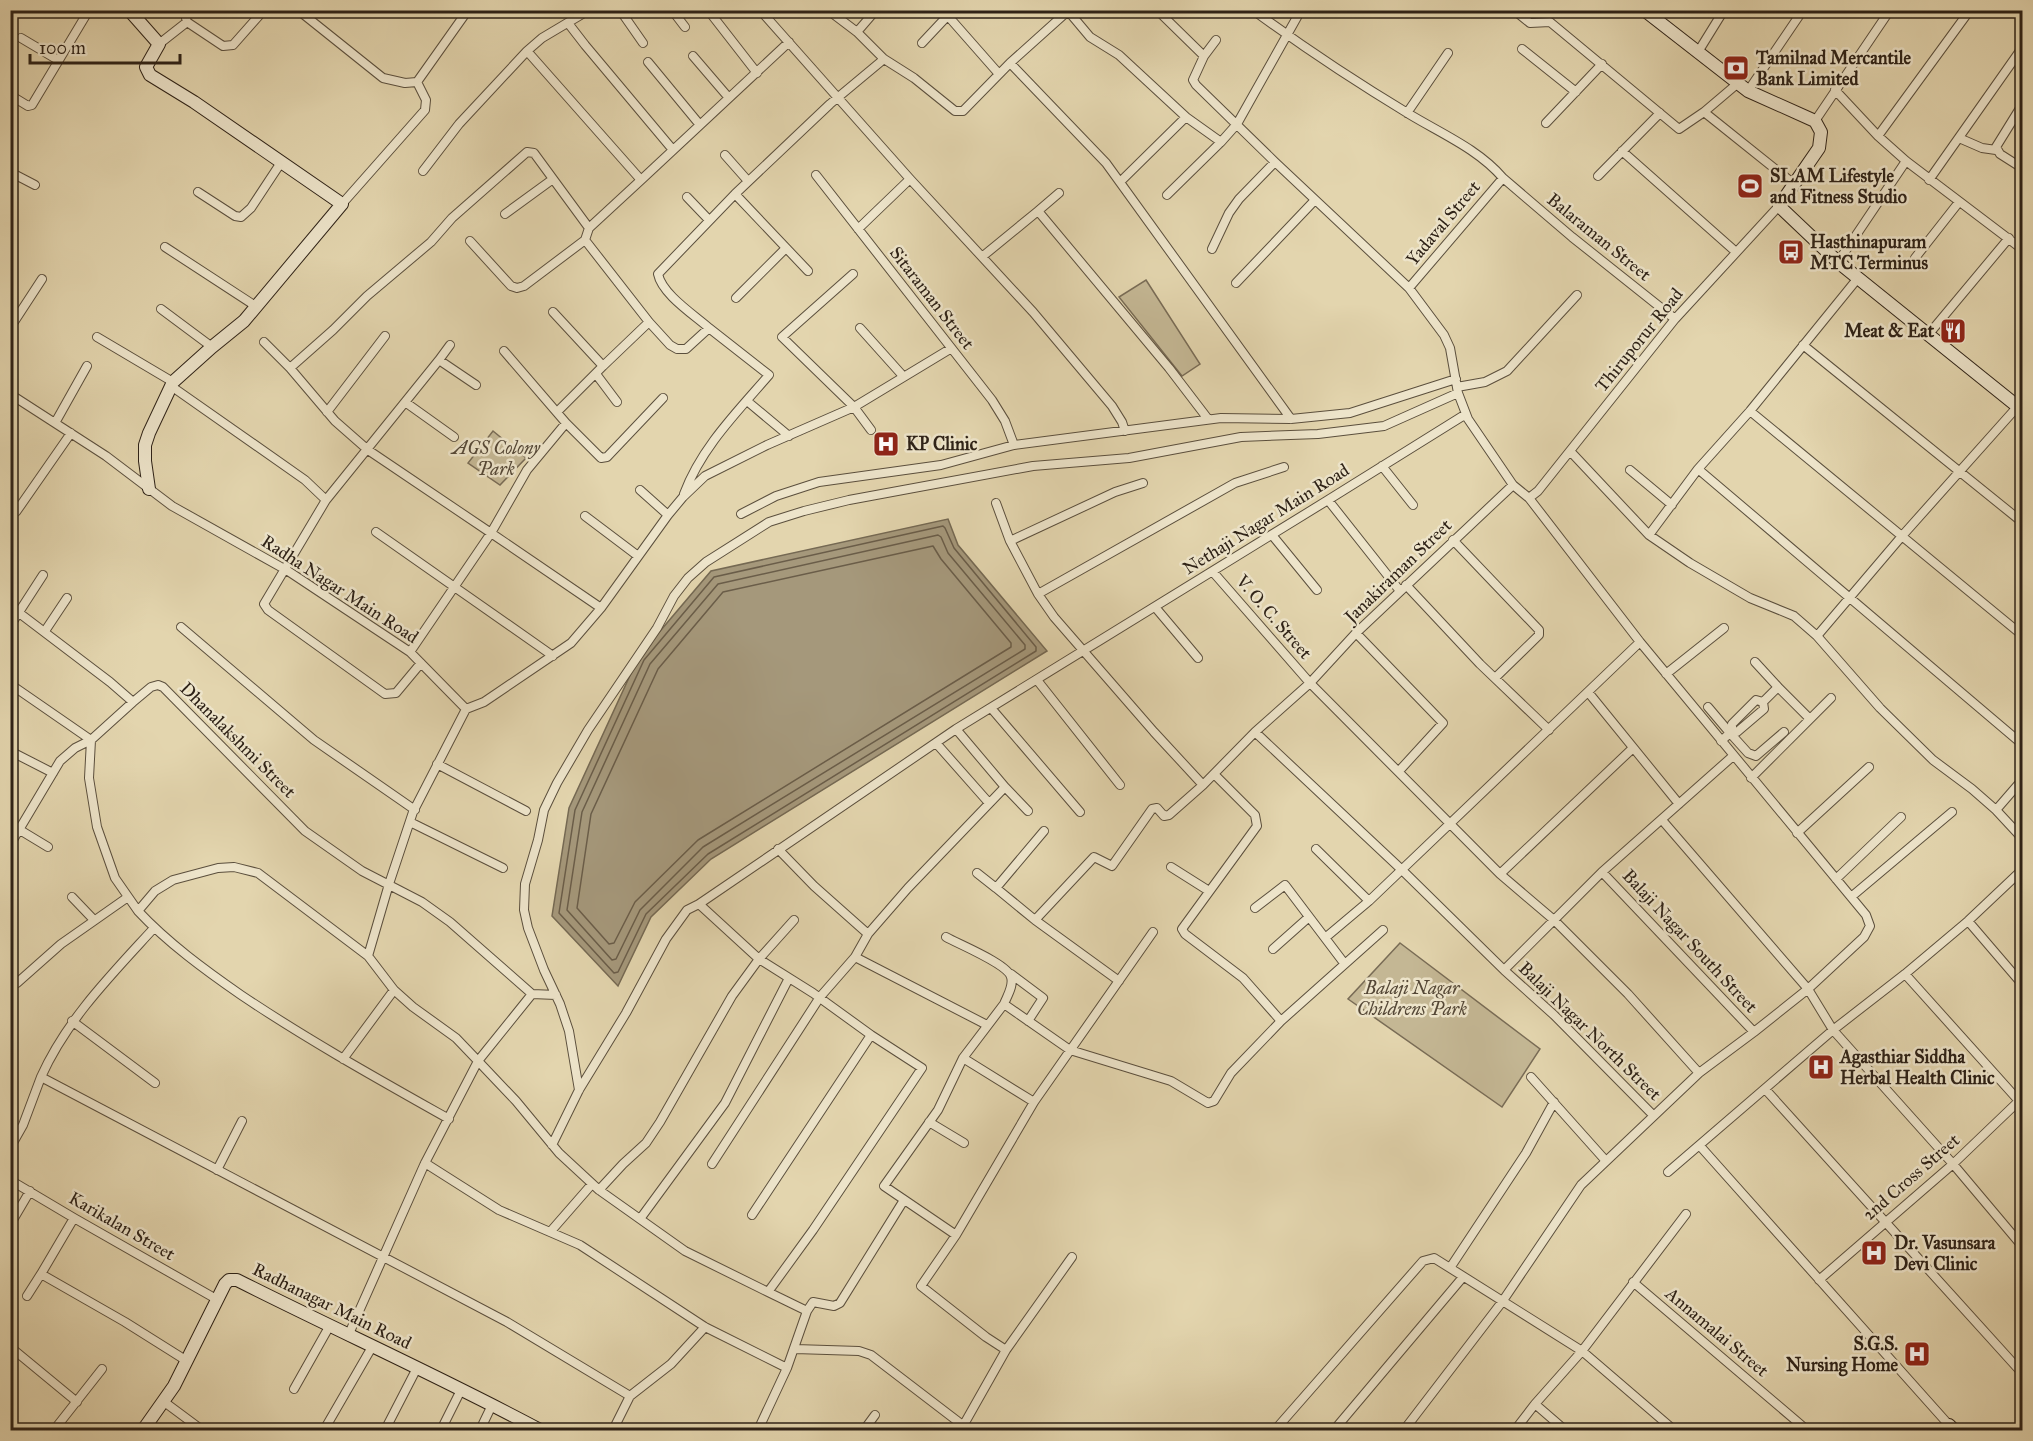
<svg xmlns="http://www.w3.org/2000/svg" width="2033" height="1441" font-family="'IM FELL Great Primer',serif">
  <style>
    .green { fill: #c4b794; stroke: #796c56; stroke-width: 1.5 }
    .water { fill: #a5987b; stroke: #756953; stroke-width: 1.5 }
    .lines { fill: none; stroke-linecap: round; stroke-linejoin: round }
    .shore { stroke: #6a5d49; stroke-width: 1.5 }
    .street-casing { stroke: #5b4f3d; stroke-width: 10 }
    .secondary-casing { stroke: #2e2217; stroke-width: 14 }
    .street { stroke: #ede4ca; stroke-width: 8 }
    .secondary { stroke: #ede4ca; stroke-width: 12 }
    .labels { text-anchor: middle; dominant-baseline: central; stroke-width: 5; stroke-linejoin: round; paint-order: stroke }
    .poi-label { font-size: 18px; font-weight: bold; fill: #2e2217; stroke: #ede4ca; text-anchor: start }
    .street-label { font-size: 18px; fill: #2e2217; stroke: #ede4ca }
    .park-label { font-size: 18px; font-style: italic; fill: #544736; stroke: #ede4ca }
  </style>
  <rect width="100%" height="100%" fill="#e3d5ae"/>
  <filter id="stains"><feTurbulence type="fractalNoise" baseFrequency=".00333" numOctaves="4"/><feColorMatrix values="0 0 0 0 .2 0 0 0 0 .09 0 0 0 0 .02 0 0 0 .5 -.17"/></filter>
  <radialGradient id="worn" r=".72"><stop offset=".6" stop-color="#630" stop-opacity="0"/><stop offset="1" stop-color="#630" stop-opacity=".3"/></radialGradient>
  <path class="green" d="M1146 280 1200 364 1182 376 1119 297Z
    M493 431 526 458 500 485 468 463Z
    M1400 943 1540 1049 1502 1107 1348 999Z"/>
  <path class="water" d="M948 519 958 545 1047 651 711 859 651 917 618 986 552 916 569 808 639 656 711 571Z"/>
  <g class="lines">
    <path class="shore" d="M943 526 945 528 954 548 1036 647V651L708 854 646 914 618 972 614 973 559 913 575 810 644 660 714 577Z
      M938 535 941 537 948 553 1025 645V649L703 847 640 910 616 959 612 960 567 910 582 812 650 664 718 584Z
      M933 546 941 559 1011 643V647L698 840 635 902 614 943 609 944 577 908 591 814 658 669 723 592Z"/>
    <defs>
      <path id="street" d="M184 10 187 22
        M298 10 383 78 405 83 417 82 468 10
        M589 10 542 38 527 51 641 180 789 42
        M620 10 643 43
        M672 10 685 27
        M708 10 757 73
        M760 10 910 179 1033 312 1112 406 1122 422 1125 431
        M828 10 857 32 876 10
        M1069 10 1010 63 1106 163 1291 419
        M1157 10 1204 56 1193 80 1196 85 1275 162 1409 288 1444 335 1450 348 1458 393 1468 419 1513 485 1529 498 1640 642 1866 915 1870 926 1864 937 1808 989 1754 1032 1699 1073 1581 1185 1502 1302 1404 1430
        M1253 10C1303 47 1356 82 1409 114 1442 134 1478 149 1503 178L1409 288
        M1514 10 1530 23 1550 22 1679 129 1704 112
        M1069 12 1090 37 1119 55 1186 117
        M948 16 999 74
        M568 23 585 45 673 150
        M857 32 884 59 914 78 955 111H963L1010 63
        M21 38 58 60
        M922 43 953 10
        M159 44 187 22 223 46 233 45 264 10
        M1522 49 1576 92
        M1698 52 1724 10
        M693 56 729 98
        M1204 56 1216 40
        M648 62 700 125
        M1737 84 1704 112 1794 184
        M1835 90 1878 136 1906 161 2022 249
        M1748 91 1803 10
        M10 95 28 106 32 105 89 10
        M2022 105 1996 147 2000 154 2022 168
        M1407 113 1448 53
        M1815 121 1890 10
        M1546 123 1602 64
        M1878 136 1970 10
        M1959 138 1982 148 1996 150
        M1622 151 1736 252
        M725 155 748 181
        M423 171 459 124 527 51
        M10 172 35 185
        M816 175 992 400 1005 421 1014 445
        M1598 176 1660 113
        M1503 178 1572 237 1675 319
        M1929 180 2022 48
        M1120 182 1186 117 1221 142 1237 124 1301 10
        M198 192 235 216 241 217 251 208 282 161
        M735 194 830 104 884 59
        M1167 195 1221 142
        M687 197 709 220
        M342 204 425 110 426 100 417 82
        M1038 211 1059 193
        M505 214 553 179
        M589 228 585 240 649 322 670 345 677 349H686L709 328 769 375C737 412 701 448 684 494
        M858 229 910 179
        M470 241 511 286 517 288 524 286 585 240
        M165 247 257 307
        M1212 249 1229 213 1239 199 1275 162
        M983 256 1038 211 1169 368 1208 419
        M1915 258 1959 202
        M1838 262 1906 161
        M853 274 782 337 854 407 871 430
        M1236 283 1315 200
        M736 298 786 248
        M161 309 212 347
        M553 312 603 366 649 322
        M10 328 42 279
        M709 328C693 314 662 294 658 274L735 194 808 271
        M860 328 903 376
        M1928 335 2009 238
        M97 337 173 382
        M264 342 290 368
        M1803 345 2022 522
        M504 351 566 423 527 470 491 533 368 450 335 421 290 368 333 330 367 296 431 242 452 218 527 152 534 153 589 228 641 180
        M439 360 450 345
        M596 374 617 402
        M171 386 305 480 326 500
        M1457 387 1485 382 1507 371 1577 295
        M10 394 106 456 172 506 288 571 410 652 466 709 413 812 389 884 368 956 394 990 413 1007 456 1038 478 1061 425 1163 348 1336
        M747 401 789 436
        M405 402 454 437
        M1750 411 2022 635
        M327 412 385 336
        M557 412 603 366
        M55 423 87 366
        M566 423 601 458 607 457 663 398
        M1570 451 1649 535 1690 563 1750 598 1794 616 1817 636 1880 708 1933 760 1972 789 1996 810 2022 838
        M1382 466 1413 505
        M1698 469 2022 744
        M1630 470 1672 505
        M640 490 668 515
        M1529 498 1538 491 1675 319 1779 206
        M1328 500 1400 591
        M996 503 1010 541
        M16 512 71 433
        M741 514 776 496 819 482 941 465 1014 445 1221 418 1291 419 1350 413 1456 379
        M585 516 638 556
        M376 532 553 656
        M1272 535 1317 590
        M1649 535 1698 469 1750 411 1858 278
        M1453 540 1539 630V635L1495 678
        M1213 572 1310 683 1500 874 1554 920 1628 994 1699 1073
        M1406 585 1480 664 1549 730
        M1038 594 1010 541 1115 492 1143 483
        M10 606 110 682 133 702 151 687 158 685 163 687 305 831 362 871 422 902 450 922 532 994 478 1061 516 1101 559 1153 599 1190 685 1251 768 1292
        M1155 607 1198 658
        M10 626 43 575
        M181 627 314 740 415 810
        M45 631 67 598
        M1356 633 1443 723 1399 771
        M1817 636 1902 536 2018 406
        M410 652 491 533 601 608
        M1755 662 1778 687
        M421 663 396 693 385 694 268 610 264 604 326 500 439 360 476 385
        M1666 674 1724 628
        M1037 680 1120 785
        M10 684 91 740 133 702
        M1588 692 1679 804
        M1708 707 1730 733 1732 731 1737 732 1764 709 1763 702 1778 687 1810 719
        M991 708 1080 812
        M466 709 484 702 571 643 601 608 668 515 683 497 705 476 767 445 854 407 950 349
        M1732 731V724L1756 700 1763 702
        M1255 732 1402 870 1504 970 1554 1015 1654 1116
        M1721 741 1730 733 1748 753 1756 756 1784 732
        M936 743 989 803
        M10 751 53 773
        M437 764 526 811
        M1214 774 1255 815 1257 826 1182 929 1185 934 1243 978 1281 1021
        M1751 778 1831 698
        M1203 785 1154 732 1054 617 1038 594 1235 483 1284 467
        M1005 787 1028 811
        M1996 810 2022 780
        M1662 820 1808 989 1833 1030 1953 1164 2022 1246
        M410 822 503 868
        M10 824 48 847
        M1797 833 1869 767
        M10 845 60 761 75 748 91 740 89 778 97 827 115 878 138 911
        M778 849 814 886 868 934
        M1316 849 1369 901
        M1171 867 1209 891
        M1602 872 1754 1032
        M977 873 996 888 1044 831
        M1500 874 1633 748
        M1836 879 1901 817
        M996 888 1035 920
        M72 897 94 920
        M1851 897 1952 812
        M1255 908 1285 885 1344 963
        M1968 921 2022 984
        M946 937C958 944 1008 964 1011 977 1014 986 1007 996 1004 1004
        M1325 938 1369 901 1640 642
        M1273 949 1309 917
        M368 956 258 873 234 867 218 868 173 880 155 891 138 911C168 943 205 970 241 995 308 1040 378 1079 449 1119
        M855 957 987 1025
        M1504 970 1602 872 1733 756
        M1011 974 1043 998 1028 1021
        M1905 974 2019 1101
        M1119 981 1035 920 1094 857 1112 866 1152 809 1157 808 1164 816 1169 815 1203 785 1255 732 1310 683 1356 633 1513 485
        M17 983 61 944 128 897
        M532 994 556 995
        M72 1021 155 1083
        M343 1059 394 990
        M41 1077C67 1019 112 974 154 928
        M1531 1077 1606 1161
        M1765 1089 2022 1373
        M579 1090 569 1031 560 1004 544 970 528 928 524 910 525 884 538 840 544 810 557 783 588 730 657 628 674 596 688 578 706 562 769 522 804 511 849 500 1033 466 1129 458 1241 437 1318 434 1384 426 1458 393
        M1034 1102 963 1058 1004 1004 1070 1050 1171 1081 1208 1103 1214 1101 1231 1073 1281 1021 1383 930
        M929 1122 964 1143
        M552 1145 579 1090 626 1013 666 939 687 910 699 904
        M1700 1146 1949 1425
        M10 1148 23 1125 41 1077 507 1322 630 1396
        M425 1163 499 1210 580 1245 705 1327 787 1368
        M712 1164 820 997 855 957 868 934 908 888 1005 787 956 729
        M217 1170 242 1121
        M1668 1172 1833 1030 1905 974 1968 921 2022 870
        M10 1180 74 1218 218 1300
        M599 1190 623 1164 646 1143 660 1122 732 996 759 959 794 920
        M752 1215 871 1035
        M74 1218 41 1274 125 1322 187 1361
        M640 1219 725 1103 789 978
        M10 1225 30 1191
        M551 1231 592 1184
        M956 1235 884 1186 938 1110 963 1058
        M1450 1268 1526 1153 1554 1102
        M1819 1280 1953 1164 2022 1098
        M1633 1282 1807 1430
        M27 1296 41 1274
        M807 1311 813 1302 834 1306 840 1303 904 1200
        M795 1349 859 1351 871 1355 969 1430
        M14 1350 77 1402
        M1006 1350 986 1337 921 1286 956 1235 1034 1102 1153 932
        M294 1389 329 1327
        M163 1401 202 1430
        M1535 1404 1565 1430
        M963 1426 1006 1350 1072 1257
        M54 1430 102 1369
        M324 1430 372 1347
        M385 1430 417 1368
        M441 1430 461 1390
        M480 1430 492 1405
        M613 1430 630 1396 671 1364 705 1327
        M758 1430 787 1368 807 1311 768 1292 813 1230 922 1068 871 1035 813 993 759 959 699 904 956 729 1328 500 1466 414
        M864 1430 875 1415
        M1275 1430 1423 1261 1434 1258 1582 1351 1674 1430
        M1334 1430 1463 1277
        M1515 1430 1535 1404 1582 1351 1686 1214"/>
      <path id="secondary" d="M129 10 159 44 146 67 150 75 194 102 342 204 244 321 212 347 173 382 149 433 145 445V461L149 489
        M1644 10 1748 91 1815 121 1821 132 1819 148 1779 206 1838 262 2022 410
        M10 1430H11
        M143 1430 174 1386 225 1284 229 1280H237C338 1331 441 1377 540 1430
        M1943 1430 1949 1425 1954 1430"/>
    </defs>
    <use href="#street" class="street-casing"/>
    <use href="#secondary" class="secondary-casing"/>
    <use href="#street" class="street"/>
    <use href="#secondary" class="secondary"/>
  </g>
  <defs>
    <symbol id="bank-square" viewBox="-11 -11 22 22"><rect x="-9" y="-9" width="18" height="18" rx="4" fill="#8f2418" stroke="#ede4ca"/><path d="M-6-4H6V4H-6ZM0-2.3a2.3 2.3 0 1 0 0 4.6a2.3 2.3 0 1 0 0-4.6Z" fill="#fff"/></symbol>
    <symbol id="stadium-square" viewBox="-11 -11 22 22"><rect x="-9" y="-9" width="18" height="18" rx="4" fill="#8f2418" stroke="#ede4ca"/><path d="M0-5a6.5 5 0 1 0 0 10a6.5 5 0 1 0 0-10ZM-3.5-1.8h7v3.6h-7Z" fill="#fff"/></symbol>
    <symbol id="bus-square" viewBox="-11 -11 22 22"><rect x="-9" y="-9" width="18" height="18" rx="4" fill="#8f2418" stroke="#ede4ca"/><path d="M-5-6H5V4H4V6H2V4H-2V6H-4V4H-5ZM-3.5-4V0h7V-4ZM-3.5 1.2v1.5H-2V1.2ZM2 1.2v1.5H3.5V1.2Z" fill="#fff"/></symbol>
    <symbol id="restaurant-square" viewBox="-11 -11 22 22"><rect x="-9" y="-9" width="18" height="18" rx="4" fill="#8f2418" stroke="#ede4ca"/><path d="M-5-6h1v4h1v-4h1v4h1v-4h1v5L-1.5 .5V6h-2V.5L-5-1ZM5-6V6H3V1.5H1.5Q1.5-4 5-6Z" fill="#fff"/></symbol>
    <symbol id="hospital-square" viewBox="-11 -11 22 22"><rect x="-9" y="-9" width="18" height="18" rx="4" fill="#8f2418" stroke="#ede4ca"/><path d="M-5-5h3v3.5h4V-5h3V5h-3V1.5h-4V5h-3Z" fill="#fff"/></symbol>
  </defs>
  <g fill-rule="evenodd">
    <use href="#bank-square" x="1721" y="53" width="30" height="30"/>
    <use href="#stadium-square" x="1735" y="171" width="30" height="30"/>
    <use href="#bus-square" x="1776" y="237" width="30" height="30"/>
    <use href="#restaurant-square" x="1938" y="316" width="30" height="30"/>
    <use href="#hospital-square" x="871" y="429" width="30" height="30"/>
    <use href="#hospital-square" x="1806" y="1052" width="30" height="30"/>
    <use href="#hospital-square" x="1859" y="1238" width="30" height="30"/>
    <use href="#hospital-square" x="1902" y="1339" width="30" height="30"/>
  </g>
  <g class="labels">
    <g class="poi-label">
      <text x="1756" y="58">Tamilnad Mercantile<tspan x="1756" dy="21">Bank Limited</tspan></text>
      <text x="1770" y="176">SLAM Lifestyle<tspan x="1770" dy="21">and Fitness Studio</tspan></text>
      <text x="1810" y="242">Hasthinapuram<tspan x="1810" dy="21">MTC Terminus</tspan></text>
      <text x="1934" y="331" text-anchor="end">Meat &amp; Eat</text>
      <text x="906" y="444">KP Clinic</text>
      <text x="1840" y="1057">Agasthiar Siddha<tspan x="1840" dy="21">Herbal Health Clinic</tspan></text>
      <text x="1894" y="1243">Dr. Vasunsara<tspan x="1894" dy="21">Devi Clinic</tspan></text>
      <text x="1898" y="1344" text-anchor="end">S.G.S.<tspan x="1898" dy="21">Nursing Home</tspan></text>
    </g>
    <g class="street-label">
      <text transform="translate(1443 223) rotate(-50)">Yadaval Street</text>
      <text transform="translate(1599 237) rotate(39)">Balaraman Street</text>
      <text transform="translate(932 298) rotate(52)">Sitaraman Street</text>
      <text transform="translate(1639 340) rotate(-51)">Thiruporur Road</text>
      <text transform="translate(1266 519) rotate(-32)">Nethaji Nagar Main Road</text>
      <text transform="translate(1398 571) rotate(-44)">Janakiraman Street</text>
      <text transform="translate(340 589) rotate(33)">Radha Nagar Main Road</text>
      <text transform="translate(1274 617) rotate(49)">V. O. C. Street</text>
      <text transform="translate(238 740) rotate(45)">Dhanalakshmi Street</text>
      <text transform="translate(1690 941) rotate(47)">Balaji Nagar South Street</text>
      <text transform="translate(1590 1031) rotate(44)">Balaji Nagar North Street</text>
      <text transform="translate(1911 1177) rotate(-41)">2nd Cross Street</text>
      <text transform="translate(122 1226) rotate(30)">Karikalan Street</text>
      <text transform="translate(332 1306) rotate(26)">Radhanagar Main Road</text>
      <text transform="translate(1717 1332) rotate(40)">Annamalai Street</text>
    </g>
    <g class="park-label">
      <text x="496" y="448">AGS Colony<tspan x="496" dy="21">Park</tspan></text>
      <text x="1412" y="988">Balaji Nagar<tspan x="1412" dy="21">Childrens Park</tspan></text>
    </g>
  </g>
  <rect width="2033" height="1441" fill="none" stroke="#e3d5ae" stroke-width="36"/>
  <rect x="12" y="12" width="2009" height="1417" fill="none" stroke="#2e2217" stroke-width="3"/>
  <rect x="18" y="18" width="1997" height="1405" fill="none" stroke="#2e2217" stroke-width="1.5"/>
  <path d="M30 54v9h150v-9" fill="none" stroke="#2e2217" stroke-width="3"/>
  <text x="39" y="54" font-size="18" fill="#2e2217" stroke="#ede4ca" stroke-width="4.5" paint-order="stroke">100 m</text>
  <rect width="100%" height="100%" filter="url(#stains)"/>
  <rect width="100%" height="100%" fill="url(#worn)"/>
</svg>
